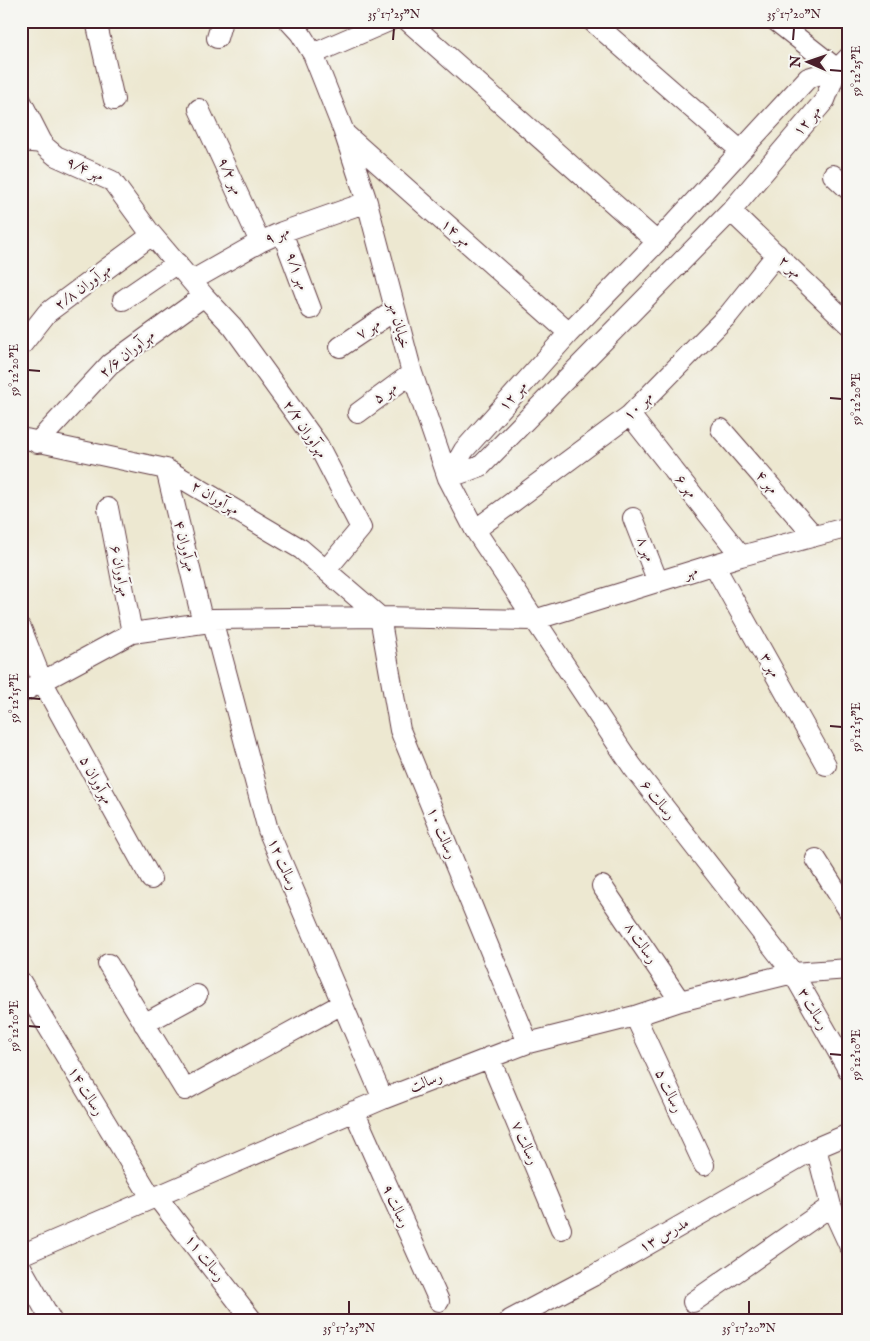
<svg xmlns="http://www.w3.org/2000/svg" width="870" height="1341" font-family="'IM FELL English',Amiri,serif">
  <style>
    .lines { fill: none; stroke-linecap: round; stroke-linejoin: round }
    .minor-casing { stroke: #623d44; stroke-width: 22 }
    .minor { stroke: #fff; stroke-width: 20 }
    .ticks { fill: none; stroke: #4a1f2b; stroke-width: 2 }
    .labels { text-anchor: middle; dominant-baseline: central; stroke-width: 4.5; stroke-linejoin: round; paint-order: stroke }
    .street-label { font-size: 15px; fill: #4a1f2b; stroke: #f6f6f2 }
    .neatline { fill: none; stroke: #4a1f2b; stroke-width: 2 }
    .ticks-label { font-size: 12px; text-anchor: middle; fill: #4a1f2b }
  </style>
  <rect width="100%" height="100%" fill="#f6f6f2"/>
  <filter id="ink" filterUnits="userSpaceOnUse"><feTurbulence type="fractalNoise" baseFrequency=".02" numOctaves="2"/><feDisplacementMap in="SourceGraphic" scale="10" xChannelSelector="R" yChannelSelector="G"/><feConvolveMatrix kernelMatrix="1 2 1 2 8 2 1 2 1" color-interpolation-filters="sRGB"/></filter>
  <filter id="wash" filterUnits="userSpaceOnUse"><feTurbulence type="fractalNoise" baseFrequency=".0096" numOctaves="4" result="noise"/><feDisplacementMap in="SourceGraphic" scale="20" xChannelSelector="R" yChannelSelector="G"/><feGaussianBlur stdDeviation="1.12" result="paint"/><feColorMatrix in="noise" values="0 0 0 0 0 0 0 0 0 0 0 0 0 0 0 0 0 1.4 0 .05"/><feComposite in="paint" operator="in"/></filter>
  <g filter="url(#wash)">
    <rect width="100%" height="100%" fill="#ede8d1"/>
  </g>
  <g filter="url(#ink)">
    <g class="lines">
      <defs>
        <path id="minor" d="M96 21 114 100
          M289 21 300 33 313 54 344 132 367 202 412 373 448 478 475 530 632 766 793 973 849 1071
          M408 21 657 242
          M592 21 741 151
          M776 21 837 69
          M217 38 222 21
          M313 54 389 21
          M21 101 44 146 56 156 112 181 148 230 204 296 233 327 318 445 361 528 326 570
          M199 109 260 242
          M344 133 569 333
          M21 141 43 143
          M833 175 849 190
          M731 211 849 324
          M282 232 311 309
          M193 280 260 242 282 232 367 202
          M123 300 177 263
          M21 346 47 313 152 235
          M340 347 395 310
          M358 413 412 373
          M630 415 741 556
          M721 429 814 536
          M21 438 166 469 301 549 380 617 400 730 528 1043
          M37 443 110 364 204 296
          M166 469 203 623
          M448 478 481 466 731 211 825 100 837 69 849 57
          M448 478 464 450 569 333 657 242 808 78 837 69
          M108 508 132 633
          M633 518 658 582
          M475 530 630 415 729 314 777 254
          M714 565 826 765
          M212 619 268 830 383 1099
          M21 628 42 681 151 879
          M21 693 132 633 203 623 212 619 380 617 534 620 741 556 849 527
          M816 859 849 911
          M602 886 680 1001
          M108 964 185 1090 342 1004
          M21 982 152 1199
          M635 1016 704 1165
          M144 1024 197 995
          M489 1057 561 1229
          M354 1111 439 1301
          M816 1148 831 1206 849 1245
          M157 1197 252 1320
          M21 1255 383 1099 528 1043 635 1016 680 1001 793 973 849 969
          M21 1267 51 1320
          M693 1302 831 1206
          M510 1320 593 1276 816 1148 849 1134"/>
      </defs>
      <use href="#minor" class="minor-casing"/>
      <use href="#minor" class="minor"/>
    </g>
  </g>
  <path class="ticks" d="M393 40 394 28M793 40 794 28M830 70 842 71M28 370 40 371M830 398 842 399M28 698 40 699M830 726 842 727M28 1026 40 1027M830 1054 842 1055M349 1314V1301M749 1314V1301"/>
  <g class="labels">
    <g class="street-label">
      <text transform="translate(807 121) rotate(-50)">مهر ۱۲</text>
      <text transform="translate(85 169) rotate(24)">مهر ۹/۴</text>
      <text transform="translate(230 176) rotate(65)">مهر ۹/۲</text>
      <text transform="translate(456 233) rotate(42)">مهر ۱۴</text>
      <text transform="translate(277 235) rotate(-23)">مهر ۹</text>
      <text transform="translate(790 267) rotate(44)">مهر ۲</text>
      <text transform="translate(297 271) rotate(70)">مهر ۹/۱</text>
      <text transform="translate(83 287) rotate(-37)">مهرآوران ۲/۸</text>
      <text transform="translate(399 325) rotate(75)">خیابان مهر</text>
      <text transform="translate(368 329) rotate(-33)">مهر ۷</text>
      <text transform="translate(127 354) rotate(-39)">مهرآوران ۲/۶</text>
      <text transform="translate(385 393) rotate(-36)">مهر ۵</text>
      <text transform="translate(513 396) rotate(-48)">مهر ۱۲</text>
      <text transform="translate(638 406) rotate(-44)">مهر ۱۰</text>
      <text transform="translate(305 429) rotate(56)">مهرآوران ۲/۲</text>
      <text transform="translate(767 482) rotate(49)">مهر ۴</text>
      <text transform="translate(686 486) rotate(52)">مهر ۶</text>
      <text transform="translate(215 498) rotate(31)">مهرآوران ۲</text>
      <text transform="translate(185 546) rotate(76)">مهرآوران ۴</text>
      <text transform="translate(646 549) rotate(69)">مهر ۸</text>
      <text transform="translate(120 571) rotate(79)">مهرآوران ۶</text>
      <text transform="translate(691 572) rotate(-17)">مهر</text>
      <text transform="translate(770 665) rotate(61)">مهر ۳</text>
      <text transform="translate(96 780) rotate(61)">مهرآوران ۵</text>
      <text transform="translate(658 800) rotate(52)">رسالت ۶</text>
      <text transform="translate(442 833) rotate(68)">رسالت ۱۰</text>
      <text transform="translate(283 864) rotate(67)">رسالت ۱۲</text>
      <text transform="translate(641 943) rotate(56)">رسالت ۸</text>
      <text transform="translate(813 1009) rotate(60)">رسالت ۳</text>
      <text transform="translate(426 1082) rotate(-21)">رسالت</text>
      <text transform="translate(86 1091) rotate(59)">رسالت ۱۴</text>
      <text transform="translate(669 1091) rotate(65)">رسالت ۵</text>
      <text transform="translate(525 1143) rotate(67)">رسالت ۷</text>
      <text transform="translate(396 1206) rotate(66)">رسالت ۹</text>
      <text transform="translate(664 1235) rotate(-30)">مدرس ۱۳</text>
      <text transform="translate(205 1258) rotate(52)">رسالت ۱۱</text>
    </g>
  </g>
  <rect width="870" height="1341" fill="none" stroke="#f6f6f2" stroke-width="55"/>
  <g transform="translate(808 62) rotate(272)" stroke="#f6f6f2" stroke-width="4" paint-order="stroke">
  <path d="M0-4L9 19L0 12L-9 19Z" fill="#4a1f2b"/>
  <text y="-8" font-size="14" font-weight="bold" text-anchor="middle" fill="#4a1f2b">N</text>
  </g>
  <rect x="28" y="28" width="814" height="1286" class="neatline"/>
  <g class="ticks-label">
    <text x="394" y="18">35°17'25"N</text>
    <text x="794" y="18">35°17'20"N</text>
    <text transform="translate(856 71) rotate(-90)" y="4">59°12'25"E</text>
    <text transform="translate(14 370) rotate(-90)" y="4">59°12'20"E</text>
    <text transform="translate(856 399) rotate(-90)" y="4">59°12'20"E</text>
    <text transform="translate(14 698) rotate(-90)" y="4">59°12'15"E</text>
    <text transform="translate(856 727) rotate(-90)" y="4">59°12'15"E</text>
    <text transform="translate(14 1026) rotate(-90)" y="4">59°12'10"E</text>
    <text transform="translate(856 1055) rotate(-90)" y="4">59°12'10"E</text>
    <text x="349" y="1332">35°17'25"N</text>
    <text x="749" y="1332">35°17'20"N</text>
  </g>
</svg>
